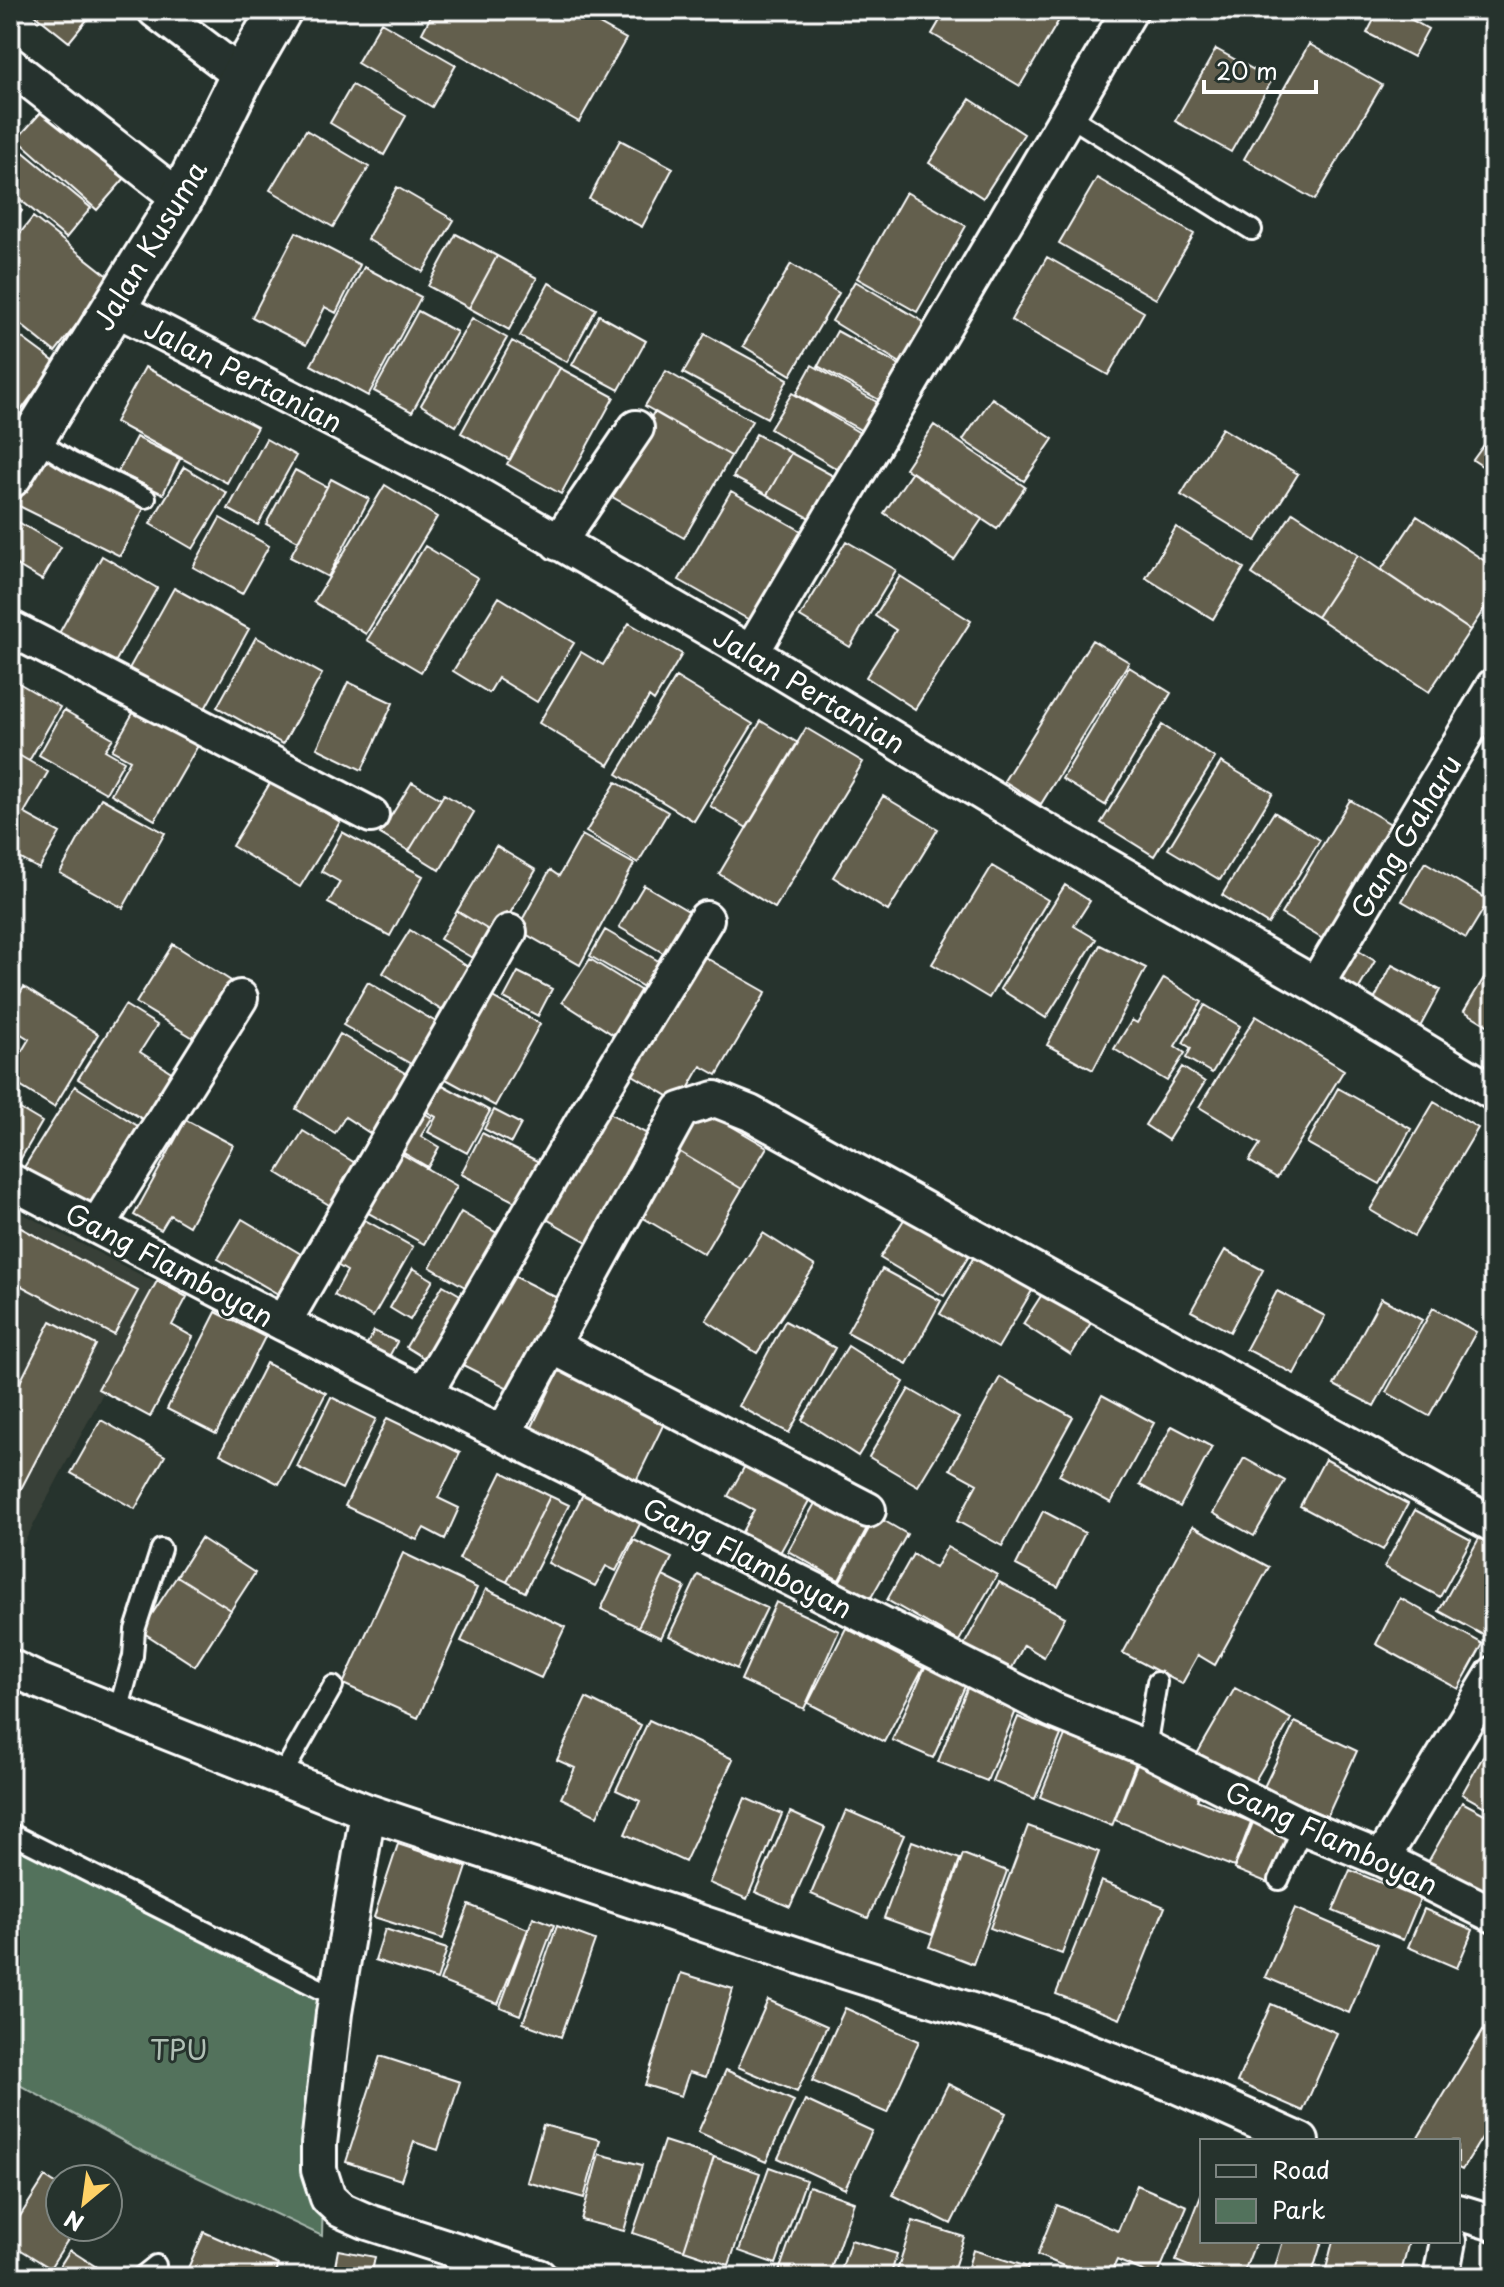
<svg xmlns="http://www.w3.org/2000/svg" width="1504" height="2287" font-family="'Playpen Sans',sans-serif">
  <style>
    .built { fill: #394037 }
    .green { fill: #52725c; stroke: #a8b8ae; stroke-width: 2 }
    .building { fill: #645f4d; stroke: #fff; stroke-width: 2 }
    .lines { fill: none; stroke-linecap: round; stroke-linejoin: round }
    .service-casing { stroke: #fff; stroke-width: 24 }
    .minor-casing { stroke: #fff; stroke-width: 40 }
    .tertiary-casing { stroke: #fff; stroke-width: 48 }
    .service { stroke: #26332d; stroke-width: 18 }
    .minor { stroke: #26332d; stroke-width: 34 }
    .tertiary { stroke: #26332d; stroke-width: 42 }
    .labels { text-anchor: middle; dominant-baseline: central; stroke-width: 6; stroke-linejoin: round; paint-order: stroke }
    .street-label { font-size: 28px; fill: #fff; stroke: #26332d }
    .park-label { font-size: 28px; fill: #b1c0b6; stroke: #26332d }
  </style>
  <rect width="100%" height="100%" fill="#26332d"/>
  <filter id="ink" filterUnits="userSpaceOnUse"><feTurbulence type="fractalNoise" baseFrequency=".0125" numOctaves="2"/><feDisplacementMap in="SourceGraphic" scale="16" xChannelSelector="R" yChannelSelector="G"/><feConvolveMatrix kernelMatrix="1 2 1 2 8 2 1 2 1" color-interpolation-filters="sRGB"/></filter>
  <g filter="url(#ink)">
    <path class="built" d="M10 1207 160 1285 17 1556 10 1552Z"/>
    <path class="green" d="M10 1837 122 1892 339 2010 324 2153 322 2236 136 2148 10 2080Z"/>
    <path class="building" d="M29 10H95L69 42Z
      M434 10H574L626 39 579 122 422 33Z
      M946 10H1042L1059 20 1020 86 932 34Z
      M1379 10H1394L1428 29 1413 57 1367 33Z
      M1413 10H1436L1430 20Z
      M381 22 456 65 432 107 357 63Z
      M1309 44 1382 85 1315 200 1244 159Z
      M1216 49 1272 80 1231 152 1175 121Z
      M352 85 406 116 384 155 330 123Z
      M53 99 132 170 97 210 17 139Z
      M970 99 1024 134 983 198 929 163Z
      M306 130 369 167 333 227 270 190Z
      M620 140 673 168 642 227 589 199Z
      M10 141 91 208 66 238 10 191Z
      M1097 178 1194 234 1156 299 1059 243Z
      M397 187 454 220 423 272 367 239Z
      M906 192 966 226 917 312 857 278Z
      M10 201 22 211 10 226Z
      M33 217 112 279 55 352 10 316V246Z
      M296 232 360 265 336 313 325 307 306 345 252 317Z
      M456 234 497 256 469 308 428 286Z
      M497 256 537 278 509 330 469 308Z
      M1047 257 1144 312 1108 375 1011 320Z
      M791 264 839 293 791 375 743 346Z
      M364 267 421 297 368 396 311 365Z
      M855 281 932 327 907 367 832 321Z
      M549 283 596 309 567 362 520 336Z
      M418 311 457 332 412 412 374 391Z
      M599 315 646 341 619 390 572 365Z
      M472 318 507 338 456 426 421 405Z
      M10 329 56 363 10 425Z
      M837 331 903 367 883 402 818 366Z
      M705 334 788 379 767 418 683 373Z
      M512 341 560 368 510 460 461 433Z
      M812 365 882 405 866 433 796 394Z
      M145 367 257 427 227 483 115 422Z
      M560 368 614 397 561 494 507 464Z
      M666 371 752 421 731 456 645 406Z
      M792 393 860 433 839 470 770 429Z
      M992 398 1053 439 1024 481 963 440Z
      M654 412 731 456 684 538 607 494Z
      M934 425 1025 487 997 529 905 468Z
      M1222 428 1298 474 1256 541 1181 495Z
      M1494 431V474L1473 460Z
      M756 434 791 453 767 495 733 477Z
      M136 437 180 459 163 494 118 472Z
      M266 439 296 456 258 525 228 509Z
      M791 453 839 479 815 521 767 495Z
      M42 456 145 506 120 556 17 505Z
      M184 467 227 493 193 549 150 524Z
      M295 470 327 487 298 541 266 524Z
      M912 472 982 519 954 560 884 513Z
      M331 479 369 499 328 577 290 557Z
      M385 485 437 517 366 634 314 602Z
      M731 491 812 537 760 626 679 580Z
      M1293 512 1358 555 1317 617 1252 574Z
      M1417 516 1494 567V594L1470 630 1381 570Z
      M220 518 269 546 242 594 193 567Z
      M15 520 61 547 42 580 10 561V527Z
      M1176 527 1244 568 1213 619 1146 578Z
      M846 541 896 570 850 647 800 617Z
      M425 546 478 578 421 672 367 640Z
      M1358 555 1470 630 1429 692 1317 617Z
      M102 556 157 588 113 666 58 635Z
      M900 576 971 621 915 709 866 677 896 630 875 616Z
      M174 588 249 629 201 716 126 674Z
      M499 597 574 643 537 702 498 678 489 693 453 671Z
      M629 623 682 654 654 701 649 697 609 765 539 723 581 652 603 665Z
      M256 637 322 674 283 744 217 707Z
      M1092 640 1129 662 1041 804 1004 781Z
      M1129 667 1171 693 1105 805 1062 779Z
      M676 677 753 724 694 821 617 774Z
      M10 678 60 707 29 761 10 750Z
      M348 682 393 703 362 770 317 748Z
      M137 706 200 742 155 820 111 794 130 760 112 750Z
      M64 710 113 738 105 750 124 761 106 793 39 755Z
      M761 721 798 743 747 828 710 806Z
      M1162 725 1215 758 1154 856 1101 823Z
      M806 728 863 762 775 908 719 874Z
      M10 750 48 772 24 813 60 833 39 869 10 853Z
      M1221 762 1273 793 1220 880 1168 849Z
      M272 780 340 822 300 887 232 846Z
      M412 782 441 799 409 851 380 834Z
      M616 782 668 812 638 863 586 832Z
      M444 794 474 812 440 870 409 851Z
      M883 796 938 829 888 911 833 877Z
      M101 798 165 833 123 908 60 873Z
      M1350 800 1401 830 1331 944 1281 914Z
      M1274 812 1320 840 1268 924 1222 895Z
      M342 832 423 876 390 936 328 903 340 882 321 871Z
      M582 835 634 864 580 965 517 929 550 870 559 876Z
      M496 846 536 870 497 935 457 911Z
      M1425 862 1489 900 1466 938 1402 901Z
      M992 866 1048 900 989 998 932 964Z
      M644 885 690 912 665 954 619 927Z
      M1065 885 1090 901 1074 926 1096 939 1046 1018 1000 989Z
      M457 911 497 935 481 963 440 939Z
      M410 930 473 970 446 1013 383 973Z
      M605 930 669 967 654 993 590 956Z
      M173 944 236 984 200 1042 136 1003Z
      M1100 945 1146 968 1093 1070 1047 1045Z
      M1352 947 1375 961 1354 997 1330 983Z
      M694 951 766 992 717 1075 701 1066 680 1103 626 1071Z
      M590 959 651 997 623 1041 562 1002Z
      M1494 961V1029L1464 1011Z
      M1392 965 1440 990 1420 1027 1373 1002Z
      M518 972 552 989 538 1016 504 998Z
      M1164 978 1202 1002 1175 1046 1185 1053 1167 1081 1114 1049 1132 1020 1137 1023Z
      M368 982 436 1022 411 1064 343 1025Z
      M24 987 98 1034 54 1107 10 1080V1071L29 1039 10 1027V1010Z
      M489 995 540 1024 495 1106 444 1078Z
      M125 1005 157 1025 140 1052 173 1073 144 1120 78 1079Z
      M1205 1005 1240 1026 1212 1073 1186 1058 1191 1048 1183 1043Z
      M1256 1016 1344 1070 1277 1178 1249 1161 1260 1144 1199 1107Z
      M340 1034 415 1079 379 1139 345 1117 335 1133 296 1109Z
      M1182 1067 1205 1082 1168 1140 1145 1125Z
      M430 1078 490 1111 467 1153 428 1132 436 1117 415 1105Z
      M75 1086 144 1130 92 1213 23 1169Z
      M1338 1088 1411 1129 1380 1184 1307 1143Z
      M1434 1102 1478 1128 1414 1236 1370 1210Z
      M10 1103 42 1122 16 1167 10 1163Z
      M413 1106 432 1118 421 1136 439 1147 428 1167 390 1145Z
      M602 1109 656 1139 596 1247 543 1217Z
      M702 1109 767 1147 742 1189 678 1151Z
      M494 1110 521 1124 511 1143 484 1129Z
      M186 1120 233 1145 189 1226 170 1215 161 1230 134 1215Z
      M303 1131 360 1166 334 1208 277 1173Z
      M482 1133 543 1164 521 1205 461 1174Z
      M678 1151 742 1189 704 1254 640 1216Z
      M398 1152 457 1186 424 1244 365 1211Z
      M461 1212 497 1233 465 1287 430 1267Z
      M908 1213 972 1251 944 1296 880 1258Z
      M356 1215 413 1247 373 1317 334 1295 347 1271 330 1261Z
      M242 1219 301 1254 278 1294 218 1259Z
      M10 1222 138 1291 114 1335 10 1280Z
      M763 1233 815 1266 757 1353 706 1320Z
      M978 1250 1036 1284 998 1348 940 1314Z
      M1225 1250 1263 1270 1230 1332 1191 1311Z
      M413 1268 433 1280 410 1320 390 1308Z
      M882 1269 941 1301 907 1364 847 1332Z
      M506 1272 571 1305 545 1355 529 1347 508 1388 459 1363Z
      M157 1281 187 1297 172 1325 193 1337 150 1417 98 1389Z
      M443 1285 474 1303 437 1366 406 1347Z
      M1046 1288 1094 1318 1071 1355 1023 1324Z
      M1277 1291 1325 1316 1294 1374 1246 1349Z
      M1381 1298 1422 1320 1374 1406 1334 1385Z
      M1433 1308 1476 1332 1429 1416 1386 1392Z
      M216 1312 265 1337 216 1434 167 1409Z
      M51 1321 96 1345 10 1510V1402Z
      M785 1321 835 1348 789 1433 739 1406Z
      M374 1331 397 1342 385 1364 362 1353Z
      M848 1346 904 1382 858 1456 802 1420Z
      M564 1360 670 1411 636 1481 531 1429Z
      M266 1363 326 1393 279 1484 220 1454Z
      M1000 1377 1073 1417 1002 1546 957 1521 977 1484 950 1469Z
      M909 1389 959 1418 918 1486 869 1457Z
      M1102 1395 1154 1423 1111 1503 1059 1475Z
      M331 1397 376 1419 342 1489 297 1467Z
      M387 1418 460 1453 438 1498 459 1508 445 1539 424 1528 417 1540 345 1506Z
      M101 1420 165 1456 135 1509 71 1473Z
      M1172 1426 1212 1447 1180 1507 1140 1485Z
      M751 1455 815 1490 776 1560 738 1539 754 1510 728 1496Z
      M1244 1458 1285 1481 1254 1536 1213 1513Z
      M1325 1459 1408 1504 1383 1550 1300 1506Z
      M502 1472 550 1496 507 1582 459 1559Z
      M823 1489 873 1517 839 1580 788 1551Z
      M583 1494 641 1522 616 1571 606 1566 595 1586 548 1563Z
      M550 1496 569 1505 525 1592 507 1582Z
      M1415 1510 1471 1540 1440 1597 1384 1567Z
      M1043 1511 1085 1533 1058 1587 1016 1565Z
      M876 1516 907 1534 868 1603 837 1586Z
      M1193 1526 1269 1567 1215 1665 1198 1655 1182 1684 1123 1653Z
      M1483 1531 1494 1537V1641L1439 1611Z
      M201 1538 255 1573 231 1610 177 1576Z
      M634 1540 672 1558 638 1627 601 1609Z
      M947 1547 997 1575 959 1641 887 1600 913 1554 935 1568Z
      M403 1553 477 1588 418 1718 343 1684Z
      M698 1575 767 1608 737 1669 669 1636Z
      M177 1576 231 1610 195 1666 141 1631Z
      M663 1576 685 1587 661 1638 638 1627Z
      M999 1582 1065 1617 1044 1657 1024 1645 1011 1670 964 1645Z
      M486 1589 565 1627 541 1678 461 1641Z
      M1400 1598 1483 1644 1458 1689 1376 1644Z
      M776 1602 839 1631 804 1709 741 1680Z
      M846 1628 923 1668 884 1742 808 1703Z
      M926 1665 966 1684 933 1758 892 1740Z
      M970 1681 1020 1701 987 1781 938 1762Z
      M1235 1688 1291 1719 1252 1786 1197 1754Z
      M586 1698 641 1725 597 1816 561 1798 575 1768 557 1760Z
      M1018 1717 1061 1735 1035 1799 992 1781Z
      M649 1720 733 1759 685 1862 625 1834 640 1801 616 1790Z
      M1295 1722 1357 1751 1327 1817 1264 1787Z
      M1065 1735 1136 1763 1112 1826 1040 1797Z
      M1485 1753 1494 1758V1812L1462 1794Z
      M1139 1760 1203 1786 1197 1800 1251 1822 1234 1867 1115 1820Z
      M745 1798 782 1814 747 1899 709 1883Z
      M1462 1802 1494 1819 1491 1897 1428 1862Z
      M846 1810 904 1835 868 1918 811 1894Z
      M790 1812 825 1828 790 1907 755 1892Z
      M1254 1820 1291 1835 1271 1884 1234 1869Z
      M1028 1826 1099 1852 1062 1954 990 1928Z
      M912 1841 960 1859 932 1935 884 1918Z
      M398 1844 467 1867 443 1939 374 1917Z
      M963 1854 1007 1871 973 1964 929 1947Z
      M1350 1870 1420 1899 1403 1940 1333 1911Z
      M1101 1881 1165 1907 1120 2019 1056 1994Z
      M469 1905 528 1929 498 2004 440 1981Z
      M1295 1908 1378 1944 1349 2013 1265 1977Z
      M1424 1909 1473 1930 1457 1968 1408 1947Z
      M533 1917 554 1925 520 2015 500 2007Z
      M557 1926 595 1940 561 2037 523 2023Z
      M385 1929 447 1949 437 1980 375 1960Z
      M681 1973 733 1989 706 2077 689 2072 681 2096 645 2085Z
      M768 2000 827 2026 797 2092 738 2067Z
      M1271 2004 1337 2033 1303 2111 1237 2082Z
      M845 2008 919 2041 887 2113 812 2081Z
      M1483 2030 1494 2037V2118L1462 2170 1458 2168V2141H1416Z
      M380 2056 460 2082 438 2150 414 2142 401 2180 346 2162Z
      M726 2070 794 2101 766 2162 698 2132Z
      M948 2084 1006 2113 951 2224 893 2195Z
      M805 2100 872 2131 845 2189 778 2158Z
      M543 2125 600 2140 584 2198 527 2182Z
      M664 2141 714 2157 684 2250 633 2233Z
      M599 2154 642 2165 624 2231 581 2220Z
      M714 2157 760 2173 729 2265 684 2250Z
      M769 2167 806 2180 776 2264 739 2251Z
      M45 2177 60 2187V2227H76L50 2268 10 2243V2232Z
      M1137 2185 1187 2206 1157 2277 1117 2260 1109 2277H1090L1037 2255 1057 2205 1118 2231Z
      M809 2186 854 2202 828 2277H777Z
      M1202 2193V2241H1256L1242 2277H1216L1176 2261Z
      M913 2221 964 2237 951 2277H895Z
      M204 2232 279 2265 274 2277H184Z
      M851 2240 897 2254 890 2277H839Z
      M1283 2241H1322L1311 2277H1272Z
      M1333 2241H1409L1400 2277H1356L1326 2269Z
      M70 2250 109 2275 108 2277H53Z
      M338 2250 375 2257 371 2277H333Z
      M973 2250 1028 2267 1025 2277H965Z"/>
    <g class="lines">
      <defs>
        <path id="service" d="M1066 114 1252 230
          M33 438 71 462 146 498
          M118 1712 133 1656 135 1630 161 1549
          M1146 1748 1157 1682
          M281 1777 333 1686
          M10 1833 336 1997
          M1279 1880 1303 1827
          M141 2277 156 2265"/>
        <path id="minor" d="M155 10 242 76
          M10 65 181 199
          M113 307 455 482 751 653 1034 824 1316 985 1494 1093
          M558 543 636 428
          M10 628 371 815
          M751 653 1130 10
          M1316 985 1494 686
          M10 1181 283 1323 1053 1710 1146 1748 1303 1827 1382 1859 1494 1915
          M98 1225 240 998
          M283 1323 509 932
          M554 1347 868 1510
          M425 1393 586 1116 706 919
          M503 1434 681 1110 715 1099 750 1113 1494 1525
          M10 1667 39 1681 368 1812 845 1971 1039 2032 1173 2084 1301 2141
          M368 1812 334 2013 319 2144V2170L328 2198 341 2210 368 2222 539 2277
          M1382 1859 1494 1674
          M1458 2212 1494 2223
          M1441 2277 1448 2241"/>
        <path id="tertiary" d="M10 476 181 199 242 76 280 10"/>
      </defs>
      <use href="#service" class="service-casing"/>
      <use href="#minor" class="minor-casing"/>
      <use href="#tertiary" class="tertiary-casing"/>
      <use href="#service" class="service"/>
      <use href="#minor" class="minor"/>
      <use href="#tertiary" class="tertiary"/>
    </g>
  </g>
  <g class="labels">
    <g class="street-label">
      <text transform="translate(149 245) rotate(-59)">Jalan Kusuma</text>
      <text transform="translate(244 374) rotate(27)">Jalan Pertanian</text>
      <text transform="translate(810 689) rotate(31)">Jalan Pertanian</text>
      <text transform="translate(1405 836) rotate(-59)">Gang Gaharu</text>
      <text transform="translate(170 1264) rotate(28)">Gang Flamboyan</text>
      <text transform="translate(748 1557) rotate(27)">Gang Flamboyan</text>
      <text transform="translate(1332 1837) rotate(25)">Gang Flamboyan</text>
    </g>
    <g class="park-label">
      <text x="179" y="2048">TPU</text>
    </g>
  </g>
  <rect width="1504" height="2287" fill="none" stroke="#26332d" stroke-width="40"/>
  <rect x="20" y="20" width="1464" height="2247" fill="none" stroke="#fff" stroke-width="3" filter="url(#ink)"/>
  <rect x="1200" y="2139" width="260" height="104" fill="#26332d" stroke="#7d8581" stroke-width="2"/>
  <rect x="1216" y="2165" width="40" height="12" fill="#26332d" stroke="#7d8581" stroke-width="2"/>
  <text x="1272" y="2179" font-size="24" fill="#ffffff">Road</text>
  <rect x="1216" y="2199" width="40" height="24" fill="#52725c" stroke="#7d8581" stroke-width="2"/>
  <text x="1272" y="2219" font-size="24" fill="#ffffff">Park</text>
  <g transform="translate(84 2203) rotate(209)"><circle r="38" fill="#26332d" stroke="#7d8581" stroke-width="2"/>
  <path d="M0-6L14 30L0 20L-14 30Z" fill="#ffd166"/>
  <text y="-12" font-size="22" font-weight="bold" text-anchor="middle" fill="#ffffff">N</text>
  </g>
  <path d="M1204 80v12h112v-12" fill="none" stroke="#ffffff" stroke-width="4"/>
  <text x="1216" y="80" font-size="24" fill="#ffffff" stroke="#26332d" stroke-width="6" paint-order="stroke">20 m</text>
</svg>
